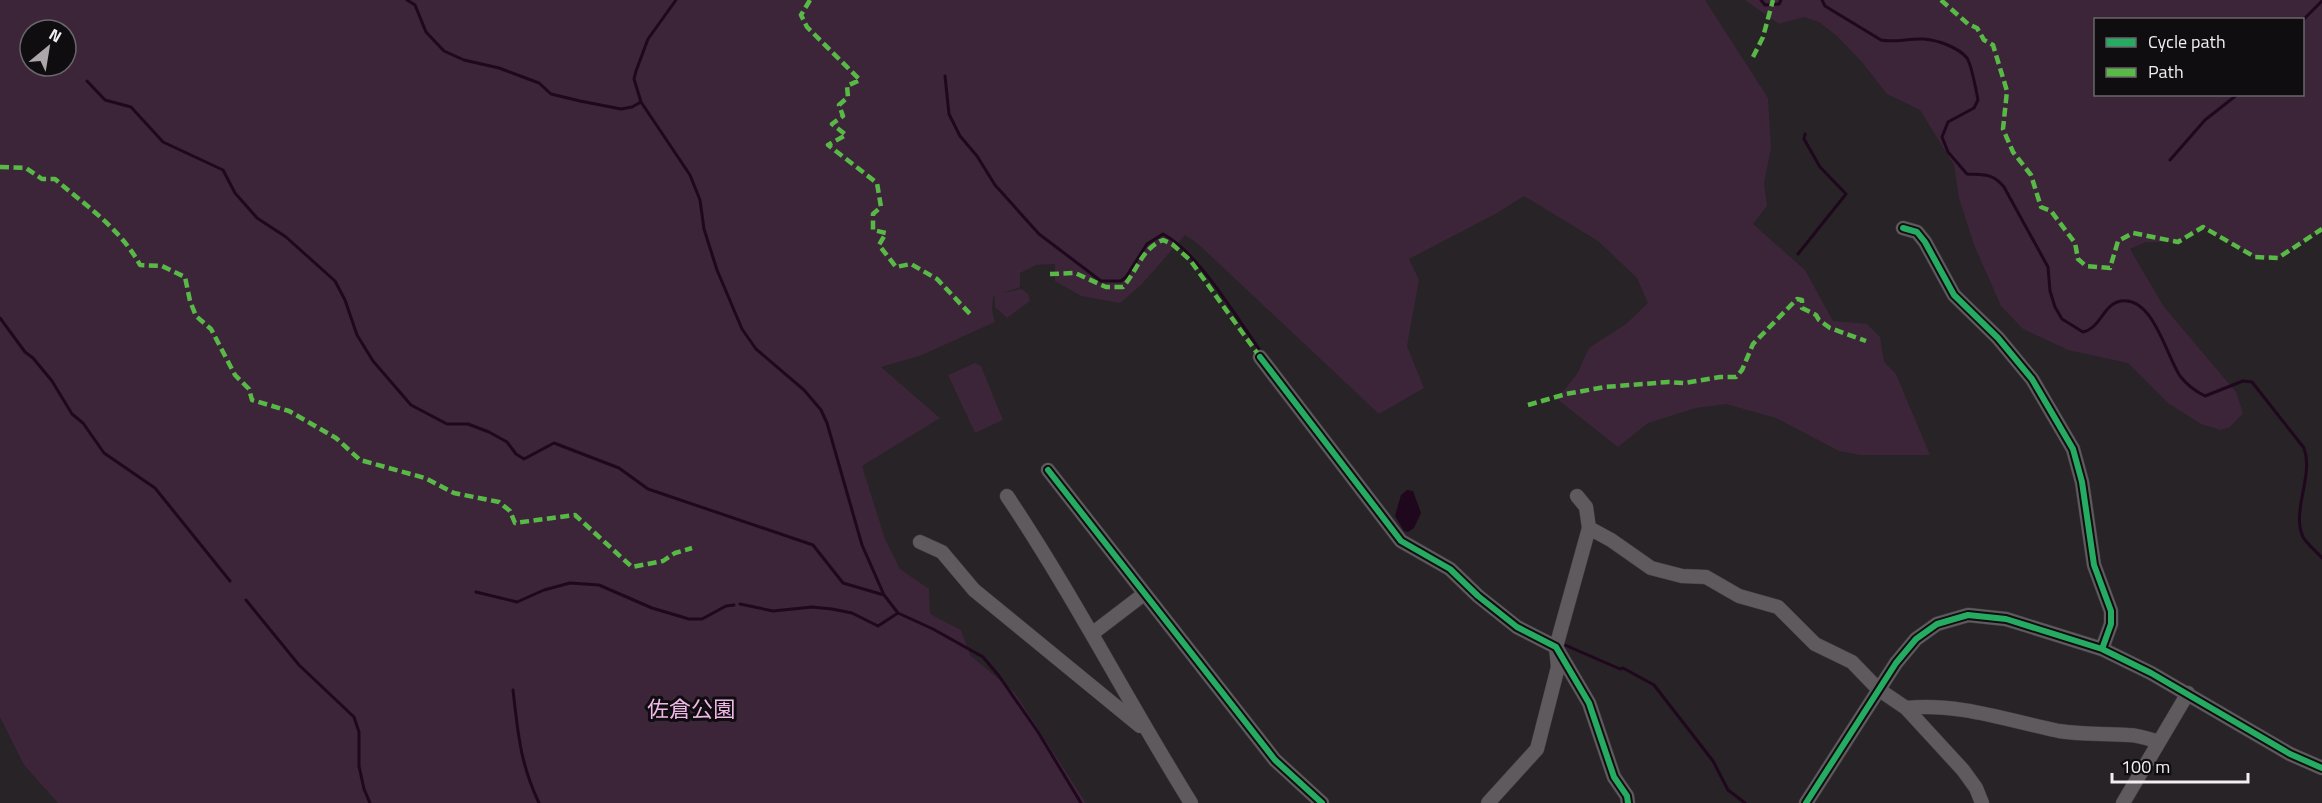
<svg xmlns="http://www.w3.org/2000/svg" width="2322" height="803" font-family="'Titillium Web','Noto Sans JP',sans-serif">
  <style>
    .green { fill: #3c2539; fill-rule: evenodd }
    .water { fill: #1f081d }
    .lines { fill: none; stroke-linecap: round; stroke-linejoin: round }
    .stream { stroke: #1f081d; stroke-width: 3 }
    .minor-casing { stroke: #413e40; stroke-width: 15 }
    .minor { stroke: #5e5a5d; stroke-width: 14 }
    .quiet { stroke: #58b947; stroke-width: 4.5; stroke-dasharray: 9 4.5; stroke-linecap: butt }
    .cycleway-casing { stroke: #0f0d0f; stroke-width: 10 }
    .cycleway { stroke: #26ab63; stroke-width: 6 }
    .labels { text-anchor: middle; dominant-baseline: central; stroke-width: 6; stroke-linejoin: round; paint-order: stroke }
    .park-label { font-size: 22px; fill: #efb7e7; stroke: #0f0d0f }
  </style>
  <rect width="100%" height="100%" fill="#272326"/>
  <path class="green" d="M0 0H1705L1768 98 1771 148 1764 183 1767 206 1753 224 1805 270 1833 321 1867 324 1880 337 1884 362 1896 374 1930 455H1860L1839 451 1776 418 1726 404 1696 408 1648 423 1618 447 1557 399 1577 374 1589 348 1626 324 1648 303 1637 278 1598 241 1524 196 1497 213 1409 259 1419 280 1407 346 1424 388 1379 414 1197 243 1185 235 1141 285 1120 303 1081 296 1055 281V264L1036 265 1020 273V287L1003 293 1022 289 1028 294 1030 301 1007 318 995 307V296L993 297 992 310 995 322 922 355 881 367 940 418 862 466 885 539 900 569 929 589 930 614 961 630 970 655 1015 693 1086 803H58L24 765 0 717ZM30 30H66V66H30Z
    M1745 0H2322V229L2278 258 2255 257 2203 227 2178 242H2146L2130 249 2164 307 2236 392 2243 413 2230 427 2220 430 2201 424 2168 403 2128 363 2068 350 2023 329 2001 306 1974 245 1959 198 1954 165 1920 110 1887 94 1861 61 1837 36 1819 22 1804 17 1779 24ZM2096 20H2302V94H2096Z
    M975 363 981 366 1003 420 975 433 948 375Z"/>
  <path class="water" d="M1407 490 1413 491 1421 513 1414 528 1408 532 1404 531 1395 516 1401 495Z"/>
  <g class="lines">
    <path class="stream" d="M407 0 415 5 426 32 444 51 464 60 499 68 539 83 551 94 580 101 621 109 632 107 641 102
      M676 0 648 39 636 71 634 79 641 102 690 175 700 200 704 229 717 270 742 329 756 349 804 390 821 410 827 423 862 545 884 595 898 613 933 629 983 657 999 676 1038 732 1081 803
      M1761 0 1765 5 1779 4 1781 0
      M1822 0 1825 6 1881 40C1895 43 1909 38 1924 39 1937 40 1958 47 1967 58 1972 66 1976 90 1978 100L1974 108 1948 122 1942 137 1948 152 1967 174C1984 175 1993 173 2004 187L2048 267 2050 291 2055 307 2062 319 2083 332C2101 328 2103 304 2121 301 2153 296 2166 355 2180 376 2187 385 2195 391 2205 396L2243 381 2252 382 2304 448C2314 476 2291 511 2303 537 2307 544 2316 551 2322 558
      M2302 21 2322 1
      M945 76 949 114 960 136 977 156 995 185 1039 234 1101 281H1121L1126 277 1147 244 1163 234C1199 253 1237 319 1262 353
      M87 81 105 100 131 107 163 142 223 170 235 193 257 218 286 237 335 281 345 300 357 335 373 361 411 405 447 424H468L489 432 507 442 516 454 524 459 554 443 619 468 648 489 813 545 843 583 884 595
      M2170 160 2205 120 2238 94
      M1798 254 1846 194 1820 167 1804 139 1805 134
      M0 318 25 352 33 358 52 381 72 414 83 423 104 453 155 488 230 581
      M476 592 517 602 544 590 570 583 599 585 652 608 689 619H702L726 606 734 605
      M246 600 299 665 354 717 359 732V766L364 789 370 803
      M740 604 773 611 812 607 832 609 852 613 878 626 898 613
      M1565 645 1620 669 1623 668 1654 685 1713 761 1728 790 1745 803
      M513 690C518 733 520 763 539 803"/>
    <defs>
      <path id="minor" d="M1903 228 1917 232 1925 242 1954 295 1998 338 2032 379 2073 449 2082 482 2094 565 2111 611V624L2102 649
        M1260 357 1401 541 1450 569 1478 596 1517 627 1556 647 1589 703 1614 777 1627 796 1628 803
        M1048 470 1275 760 1322 803
        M1007 496C1074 596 1128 702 1191 803
        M1589 528 1611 540 1651 568 1682 576 1706 577 1739 596 1778 607 1815 644 1852 662 1878 689 1906 708 1963 770 1976 788 1982 803
        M920 542 942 552 974 590 1140 726
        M1093 633 1144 594
        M1906 708C1957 702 2010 721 2059 731 2082 735 2106 733 2128 735 2139 735 2149 739 2159 742
        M1488 803 1537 749 1558 667 1556 647 1589 528 1586 507 1577 496
        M1806 803 1896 663 1916 639 1937 624 1968 615 2006 619 2102 649 2151 673 2290 754 2322 768
        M2123 803 2188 693"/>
    </defs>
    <use href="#minor" class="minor-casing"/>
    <use href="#minor" class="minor"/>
    <path class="quiet" d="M810 0 801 15 807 27 860 80 847 86 848 97 839 105 843 116 832 124 846 135 828 145 877 183 881 207 873 214V230L886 233 879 245 896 267 911 264 937 279 972 316
      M1941 0 1968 24 1977 28 1984 40 1993 45 2007 91 2003 129 2013 152 2031 175 2041 207 2051 211 2075 243 2078 259 2086 266 2110 268 2118 241 2133 233 2178 242 2203 227 2255 257 2278 258 2322 229
      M1753 57 1763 37 1773 0
      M0 167 26 168 42 179H55C86 206 120 228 140 265L162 266 185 277 190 301 196 316 211 329 235 375 249 389 252 400 289 411 336 438 360 460 425 478 454 493 499 502 510 511 515 523 575 515 632 567 663 561 675 553 692 548
      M1050 274 1075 273 1106 287H1123C1137 271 1142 248 1163 240L1172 244 1190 260 1260 357
      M1528 405 1566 394 1605 387 1668 382 1684 383 1720 377H1736L1742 370 1753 344 1797 299 1802 300V308L1816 315 1819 320 1830 328 1866 341"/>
    <defs>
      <path id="cycleway" d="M1903 228 1917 232 1925 242 1954 295 1998 338 2032 379 2073 449 2082 482 2094 565 2111 611V624L2102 649
        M1260 357 1401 541 1450 569 1478 596 1517 627 1556 647 1589 703 1614 777 1627 796 1628 803
        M1048 470 1275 760 1322 803
        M1806 803 1896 663 1916 639 1937 624 1968 615 2006 619 2102 649 2151 673 2290 754 2322 768"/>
    </defs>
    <use href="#cycleway" class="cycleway-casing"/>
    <use href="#cycleway" class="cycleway"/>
  </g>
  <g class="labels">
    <g class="park-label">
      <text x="691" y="709">佐倉公園</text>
    </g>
  </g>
  <rect x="2094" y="18" width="210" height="78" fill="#0f0d0f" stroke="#6a6769" stroke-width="1.5"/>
  <rect x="2106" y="38" width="30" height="9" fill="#26ab63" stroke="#6a6769" stroke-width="1.5"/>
  <text x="2148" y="48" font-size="18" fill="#f2eef1">Cycle path</text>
  <rect x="2106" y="68" width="30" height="9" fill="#58b947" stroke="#6a6769" stroke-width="1.5"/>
  <text x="2148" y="78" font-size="18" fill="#f2eef1">Path</text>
  <g transform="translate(48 48) rotate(30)"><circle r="28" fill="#0f0d0f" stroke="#6a6769" stroke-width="1.5"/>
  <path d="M0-4.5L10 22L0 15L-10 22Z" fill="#aba7aa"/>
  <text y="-9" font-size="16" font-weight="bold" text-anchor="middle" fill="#f2eef1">N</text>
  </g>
  <path d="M2112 773v9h136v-9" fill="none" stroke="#f2eef1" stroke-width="3"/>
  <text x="2121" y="773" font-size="18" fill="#f2eef1" stroke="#0f0d0f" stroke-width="4.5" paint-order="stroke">100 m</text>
</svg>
